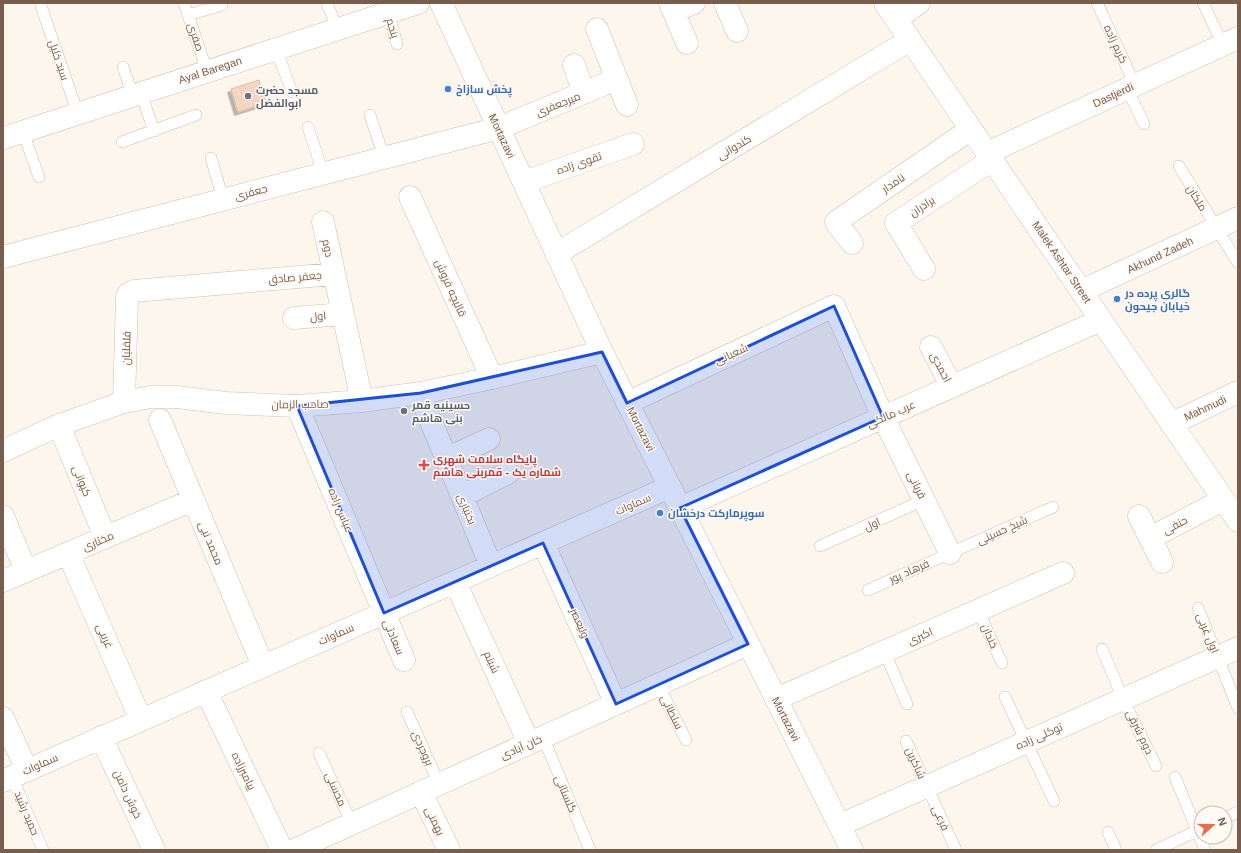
<svg xmlns="http://www.w3.org/2000/svg" width="1241" height="853" font-family="Arial,Cairo,sans-serif">
  <style>
    .building { fill: #f3d5c3; stroke: #e6bba3; filter: url(#shadow) }
    .lines { fill: none; stroke-linecap: round; stroke-linejoin: round }
    .lane-casing { stroke: #d1beb0; stroke-width: 12 }
    .street-casing { stroke: #d1beb0; stroke-width: 23 }
    .secondary-casing { stroke: #d6c0b0; stroke-width: 23 }
    .lane { stroke: #fff; stroke-width: 11 }
    .street { stroke: #fff; stroke-width: 22 }
    .secondary { stroke: #fff; stroke-width: 22 }
    .marked { fill: #1d4ed8; fill-opacity: 0.2; stroke: #1d4ed8; stroke-width: 3; stroke-linejoin: round }
    .shop-dot { fill: #3f7fe0; stroke: #fffaf3; stroke-width: 1.5 }
    .worship-dot { fill: #6b7280; stroke: #fffaf3; stroke-width: 1.5 }
    .health-dot { fill: #e0444e; stroke: #fffaf3; stroke-width: 1.5 }
    .labels { text-anchor: middle; dominant-baseline: central; stroke-width: 3; stroke-linejoin: round; paint-order: stroke }
    .street-label { font-size: 11px; fill: #7a5c4d; stroke: #fffaf3 }
    .shop-label { font-size: 11px; font-weight: bold; fill: #366cbe; stroke: #fffaf3; text-anchor: start }
    .worship-label { font-size: 11px; font-weight: bold; fill: #5b616d; stroke: #fffaf3; text-anchor: start }
    .health-label { font-size: 11px; font-weight: bold; fill: #be3a42; stroke: #fffaf3; text-anchor: start }
  </style>
  <defs>
    <filter id="shadow"><feDropShadow dx="-3.5" dy="3.5" stdDeviation="0" flood-color="#0004"/></filter>
  </defs>
  <rect width="100%" height="100%" fill="#fdf6ec"/>
  <path class="building" d="M259 80 266 103 238 112 231 89Z"/>
  <g class="lines">
    <defs>
      <path id="lane" d="M184 3 207 71
        M327 3 337 29
        M1097 3 1135 85
        M1203 3 1223 45
        M41 6 78 114
        M388 12 397 44
        M188 15 222 5
        M276 49 292 92
        M123 67 133 96
        M1127 89 1144 124
        M141 93 154 131
        M370 115 384 157
        M308 127 323 173
        M23 132 39 177
        M122 142 196 115
        M211 158 223 199
        M1179 166 1238 263
        M820 546 924 500
        M868 590 1053 507
        M1198 608 1238 708
        M978 610 1002 663
        M1102 649 1123 699 1156 766
        M884 651 907 704
        M658 684 686 740
        M1005 697 1054 801
        M407 712 439 784
        M543 737 590 850
        M906 741 956 850
        M319 753 352 824
        M12 777 43 850
        M1175 777 1205 850
        M1225 818 1238 812
        M1108 832 1116 850
        M1156 850 1201 829"/>
      <path id="street" d="M670 3 687 43
        M725 3 737 31
        M674 11 694 3
        M896 19 919 3
        M597 29 627 105
        M574 65 584 93
        M3 138 418 3
        M987 153 1238 38
        M524 182 633 144
        M410 197 492 378
        M323 222 362 401
        M852 243 836 222 971 129
        M556 254 910 40
        M3 257 499 128 617 79
        M924 269 896 223 992 160
        M1081 291 1238 218
        M294 318 342 314
        M931 347 952 387
        M124 402 127 298 128 294 134 291 334 274
        M627 403 834 306 883 417 950 553
        M297 406 404 660
        M425 407 491 566
        M160 420 263 666
        M1171 424 1238 392
        M59 425 105 537
        M446 459 489 439
        M462 496 508 473
        M680 508 1101 320
        M3 516 26 571
        M1139 516 1162 562
        M1150 538 1223 500
        M543 543 616 704
        M68 553 141 720
        M3 581 193 500
        M455 582 529 743
        M206 691 282 850
        M776 699 1063 573
        M3 718 27 770
        M101 737 154 850
        M3 781 670 487
        M421 792 449 850
        M840 825 1238 648
        M294 850 748 644"/>
      <path id="secondary" d="M441 3 602 352 852 850
        M885 3 1238 521
        M3 451 59 425 124 402 151 397H177L226 403 297 406 362 401 421 393 492 378 602 352"/>
    </defs>
    <use href="#lane" class="lane-casing"/>
    <use href="#street" class="street-casing"/>
    <use href="#secondary" class="secondary-casing"/>
    <use href="#lane" class="lane"/>
    <use href="#street" class="street"/>
    <use href="#secondary" class="secondary"/>
  </g>
  <path class="marked" d="M834 306 883 417 680 508 748 644 616 704 543 543 384 613 297 406 421 393 602 352 627 403Z"/>
  <g class="shop-dot">
    <circle cx="448" cy="89" r="4"/>
    <circle cx="1117" cy="299" r="4"/>
    <circle cx="660" cy="513" r="4"/>
  </g>
  <g class="worship-dot">
    <circle cx="248" cy="96" r="4"/>
    <circle cx="404" cy="411" r="4"/>
  </g>
  <path class="health-dot" d="M422 459h4v4h4v4h-4v4h-4v-4h-4v-4h4z"/>
  <g class="labels">
    <g class="street-label">
      <text transform="translate(393 28) rotate(73)">پنجم</text>
      <text transform="translate(196 37) rotate(71)">صفری</text>
      <text transform="translate(1116 44) rotate(65)">کریم زاده</text>
      <text transform="translate(59 60) rotate(71)">سید خلیل</text>
      <text transform="translate(210 70) rotate(-18)">Ayal Baregan</text>
      <text transform="translate(1113 95) rotate(-25)">Dastjerdi</text>
      <text transform="translate(558 104) rotate(-22)">میرجعفری</text>
      <text transform="translate(502 136) rotate(65)">Mortazavi</text>
      <text transform="translate(734 147) rotate(-31)">کندوانی</text>
      <text transform="translate(579 163) rotate(-19)">تقوی زاده</text>
      <text transform="translate(893 183) rotate(-34)">نامدار</text>
      <text transform="translate(251 192) rotate(-15)">جعفری</text>
      <text transform="translate(1197 198) rotate(59)">ملکان</text>
      <text transform="translate(922 206) rotate(-33)">برادران</text>
      <text transform="translate(328 248) rotate(78)">دوم</text>
      <text transform="translate(1160 255) rotate(-25)">Akhund Zadeh</text>
      <text transform="translate(1062 262) rotate(56)">Malek Ashtar Street</text>
      <text transform="translate(295 277) rotate(-5)">جعفر صادق</text>
      <text transform="translate(451 288) rotate(66)">قالیچه فروش</text>
      <text transform="translate(318 316) rotate(-5)">اول</text>
      <text transform="translate(126 348) rotate(-88)">فلفلیان</text>
      <text transform="translate(731 354) rotate(-25)">شعبانی</text>
      <text transform="translate(941 367) rotate(62)">احمدی</text>
      <text transform="translate(300 404) rotate(-1)">صاحب الزمان</text>
      <text transform="translate(1205 408) rotate(-25)">Mahmudi</text>
      <text transform="translate(891 414) rotate(-24)">عرب مالکی</text>
      <text transform="translate(641 429) rotate(63)">Mortazavi</text>
      <text transform="translate(82 481) rotate(68)">کیوانی</text>
      <text transform="translate(917 485) rotate(64)">قربانی</text>
      <text transform="translate(633 504) rotate(-24)">سماوات</text>
      <text transform="translate(467 509) rotate(67)">بختیاری</text>
      <text transform="translate(341 510) rotate(67)">عباس زاده</text>
      <text transform="translate(872 524) rotate(-24)">اول</text>
      <text transform="translate(1175 525) rotate(-28)">حنفی</text>
      <text transform="translate(1002 530) rotate(-24)">شیخ حسینی</text>
      <text transform="translate(98 541) rotate(-23)">مختاری</text>
      <text transform="translate(211 543) rotate(67)">محمد نبی</text>
      <text transform="translate(909 571) rotate(-24)">فرهاد پور</text>
      <text transform="translate(580 623) rotate(66)">ولیعصر</text>
      <text transform="translate(1208 633) rotate(68)">اول غربی</text>
      <text transform="translate(336 634) rotate(-24)">سماوات</text>
      <text transform="translate(105 636) rotate(66)">غریبی</text>
      <text transform="translate(920 636) rotate(-24)">اکبری</text>
      <text transform="translate(990 636) rotate(66)">خندان</text>
      <text transform="translate(394 637) rotate(67)">سعادتی</text>
      <text transform="translate(492 662) rotate(65)">شبنم</text>
      <text transform="translate(672 712) rotate(64)">سلطانی</text>
      <text transform="translate(786 719) rotate(63)">Mortazavi</text>
      <text transform="translate(1140 732) rotate(64)">دوم شرقی</text>
      <text transform="translate(1039 736) rotate(-24)">توکلی زاده</text>
      <text transform="translate(521 747) rotate(-24)">خان آبادی</text>
      <text transform="translate(423 748) rotate(66)">بروجردی</text>
      <text transform="translate(916 763) rotate(66)">شاکرین</text>
      <text transform="translate(40 764) rotate(-24)">سماوات</text>
      <text transform="translate(244 771) rotate(64)">پیامبرزاده</text>
      <text transform="translate(336 789) rotate(66)">محسنی</text>
      <text transform="translate(128 794) rotate(65)">خوش دامن</text>
      <text transform="translate(566 794) rotate(67)">گلستانی</text>
      <text transform="translate(27 813) rotate(67)">حمید رشید</text>
      <text transform="translate(941 818) rotate(65)">فرعی</text>
      <text transform="translate(435 821) rotate(64)">بهمنی</text>
    </g>
    <g class="shop-label">
      <text x="456" y="89">پخش سازاخ</text>
      <text x="1125" y="293">گالری پرده در<tspan x="1125" dy="13">خیابان جیحون</tspan></text>
      <text x="668" y="513">سوپرمارکت درخشان</text>
    </g>
    <g class="worship-label">
      <text x="256" y="90">مسجد حضرت<tspan x="256" dy="13">ابوالفضل</tspan></text>
      <text x="412" y="405">حسینیه قمر<tspan x="412" dy="13">بنی هاشم</tspan></text>
    </g>
    <g class="health-label">
      <text x="433" y="459">پایگاه سلامت شهری<tspan x="433" dy="13">شماره یک - قمربنی هاشم</tspan></text>
    </g>
  </g>
  <rect width="1241" height="853" fill="none" stroke="#7a5c4d" stroke-width="8"/>
  <g transform="translate(1213 825) rotate(69)"><circle r="19" fill="#fffaf3" stroke="#cabbb1"/>
  <path d="M0-3L7 15L0 10L-7 15Z" fill="#e76f51"/>
  <text y="-6" font-size="11" font-weight="bold" text-anchor="middle" fill="#7a5c4d">N</text>
  </g>
</svg>
